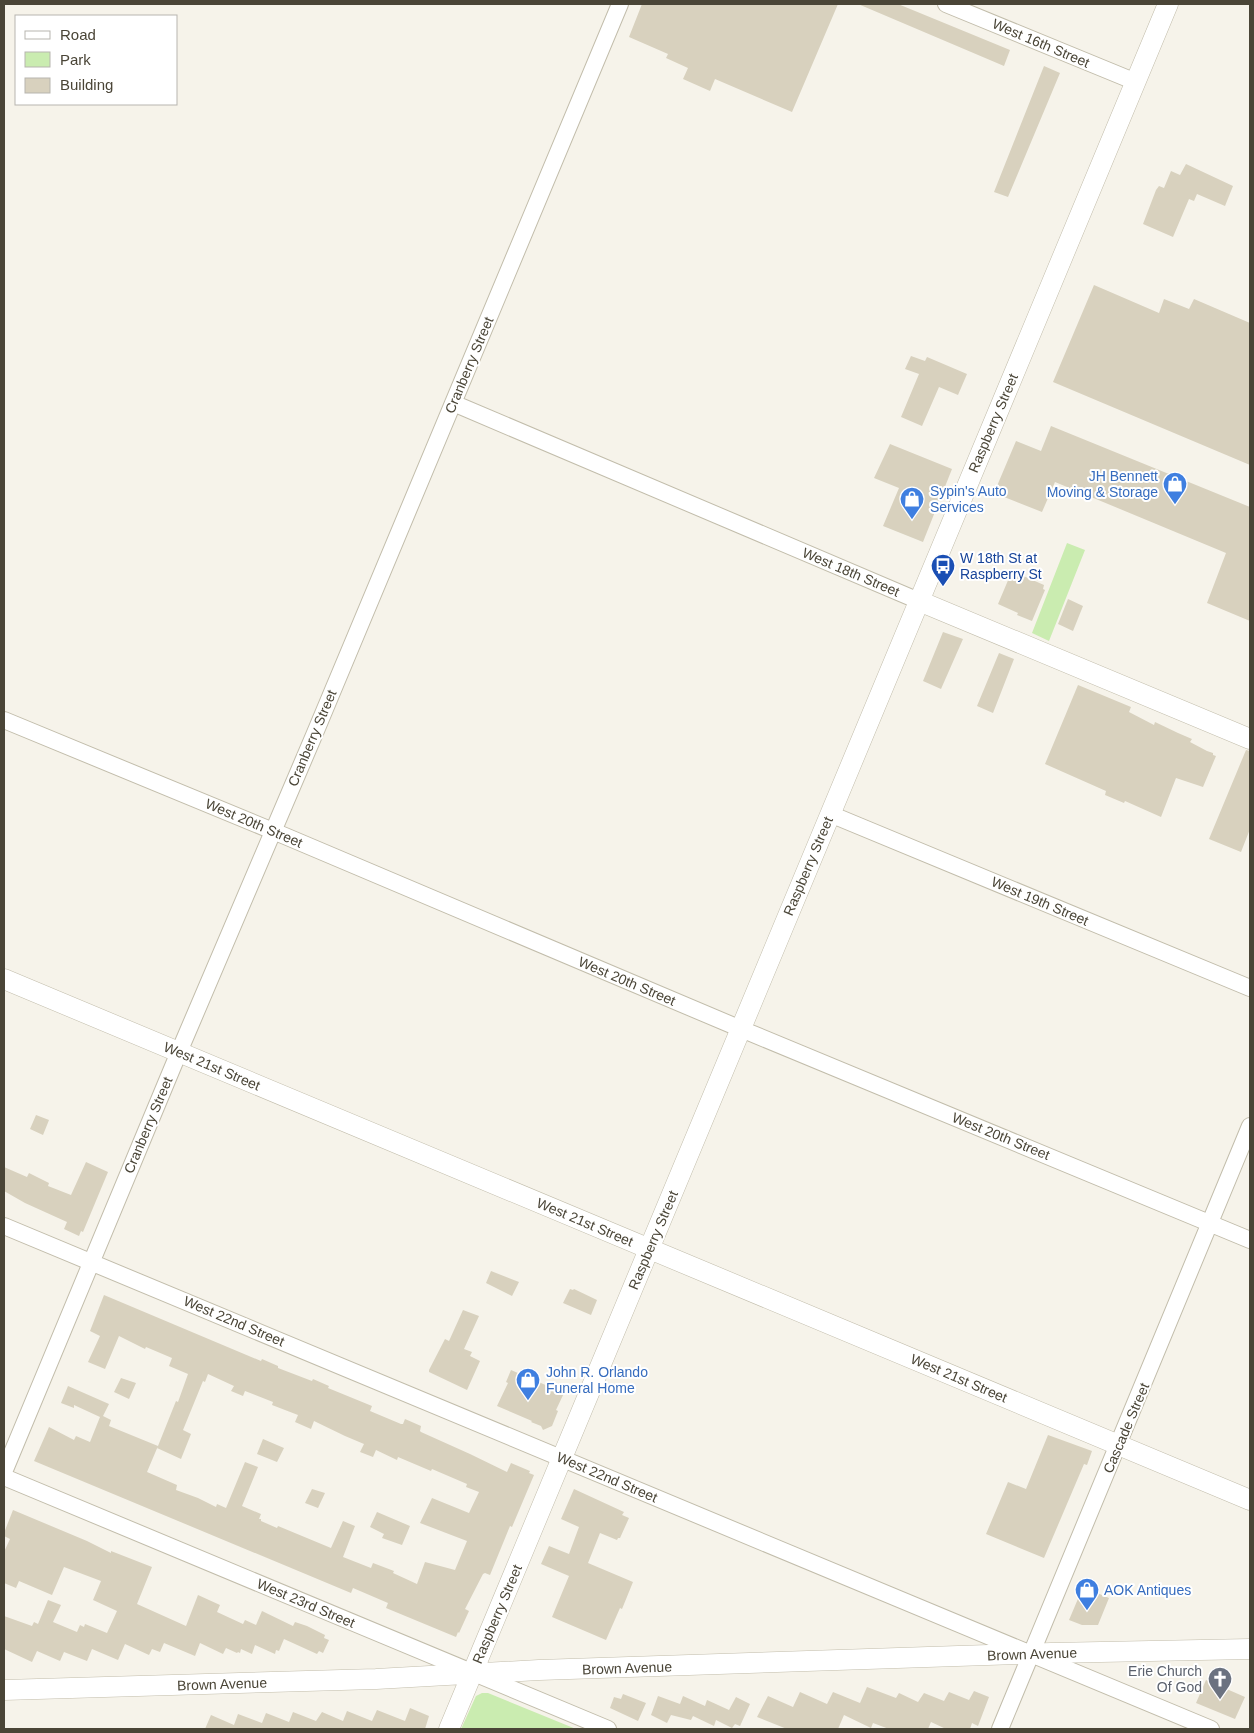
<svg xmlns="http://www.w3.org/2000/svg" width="1254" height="1733" font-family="Helvetica,sans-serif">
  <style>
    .green { fill: #caecb0 }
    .building { fill: #d8d1be; fill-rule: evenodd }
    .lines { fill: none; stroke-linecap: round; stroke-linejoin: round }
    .minor-casing { stroke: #c2bdab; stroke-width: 18 }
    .tertiary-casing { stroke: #c2bdab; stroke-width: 21 }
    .minor { stroke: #fff; stroke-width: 16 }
    .tertiary { stroke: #fff; stroke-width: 20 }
    .labels { text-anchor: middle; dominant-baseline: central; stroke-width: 4; stroke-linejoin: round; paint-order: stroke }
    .street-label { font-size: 14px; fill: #4a4537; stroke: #fff }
    .shop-label { font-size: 14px; fill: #366cbe; stroke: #fff; text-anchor: start }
    .transit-label { font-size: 14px; fill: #164399; stroke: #fff; text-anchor: start }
    .worship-label { font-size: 14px; fill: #5b616d; stroke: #fff; text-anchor: end }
  </style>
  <rect width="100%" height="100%" fill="#f6f3ea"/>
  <path class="green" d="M1067 543 1085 550 1049 641 1032 633Z
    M482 1693H488L576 1729H461L476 1696Z"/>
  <path class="building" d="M642 4H838L792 112 715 79 710 91 683 79 688 68 666 58 668 54 629 37Z
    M858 4H898L1010 50 1004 66Z
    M1044 66 1060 73 1008 197 994 192Z
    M1186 164 1233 186 1225 206 1197 194 1194 201 1189 199 1173 237 1143 224 1156 190 1159 186 1164 188 1171 171 1180 175Z
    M1094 285 1159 313 1164 299 1189 309 1194 299 1250 323V465L1053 382Z
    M911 356 925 361 927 357 967 374 958 395 939 387 922 426 901 417 919 374 905 369Z
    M1051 426 1250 507V621L1207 603 1226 553 1055 482 1042 512 994 493 1016 441 1041 451Z
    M890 444 952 469 923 542 883 526 899 488 874 478Z
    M1012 571 1044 585 1043 589 1045 590 1032 621 1017 615 1018 613 998 604Z
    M1068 599 1083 606 1073 631 1058 624Z
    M943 632 963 639 941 689 923 681Z
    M999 653 1014 659 993 713 977 706Z
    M1078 685 1131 707 1129 712 1154 725 1155 722 1178 733 1192 739 1190 742 1207 751 1213 753V755L1216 756 1203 787 1176 778 1161 817 1125 801 1124 803 1105 795 1106 791 1045 764Z
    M1246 750 1250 751V829L1241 852 1209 839Z
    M36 1115 49 1120 43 1135 30 1129Z
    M86 1162 108 1172 83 1232 81 1231 79 1236 64 1229 67 1222 25 1203 4 1191V1167L27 1177 29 1173 49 1183 48 1186 71 1195Z
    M491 1271 519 1282 512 1296 486 1283Z
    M570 1289 573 1290 574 1289 597 1300 591 1315 563 1303Z
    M104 1295 261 1361 262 1359 278 1366V1368L312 1381 313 1379 329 1386 328 1388 372 1406 370 1411 401 1424H403L405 1419 421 1426 420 1431 421 1432 470 1454 507 1472 511 1463 530 1471 529 1473 534 1475 512 1527 510 1526 490 1575 485 1573 483 1574 465 1609 469 1611 459 1633 458 1632 456 1637 386 1608 388 1603 353 1588 351 1593 34 1461 49 1427 74 1440 76 1436 90 1442 100 1417 74 1405V1408L61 1403 68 1386 109 1404 103 1416 111 1420 109 1426 158 1446 176 1401 178 1402 188 1374 169 1366 172 1358 146 1347 145 1349 119 1336 105 1369 88 1362 100 1336 90 1331ZM208 1374 234 1386 231 1391 243 1396 245 1391 273 1402 272 1405 298 1415 295 1422 311 1429 314 1421 345 1436 364 1444 360 1452 373 1457 376 1450 397 1460 398 1457 431 1471 432 1469 467 1484 466 1487 479 1492 469 1513 432 1498 420 1523 467 1541 455 1570 425 1562 417 1584 393 1573 394 1571 373 1563 371 1568 343 1557 355 1526 343 1521 331 1548 278 1526 277 1528 261 1521V1519H259L261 1514 242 1506 258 1467 245 1462 226 1508 217 1504 216 1507 198 1498 176 1490 177 1485 147 1472 158 1446 157 1448 181 1459 191 1434 183 1430 203 1381 205 1382Z
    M463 1310 479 1316 464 1349 472 1352 470 1356 480 1361 467 1390 429 1372V1370L445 1339 449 1341Z
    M511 1370 564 1393 556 1410 558 1411 552 1426 543 1430 541 1426 531 1422 532 1421 497 1406 508 1383 506 1382Z
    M121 1378 136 1383 129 1399 114 1392Z
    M1048 1435 1092 1451 1087 1465 1084 1464 1044 1558 986 1534 1008 1482 1026 1489Z
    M263 1439 284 1448 277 1462 257 1454Z
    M312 1489 325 1493 318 1508 305 1503Z
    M574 1489 624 1512 622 1515 629 1518 620 1538H618L617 1540 600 1533 588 1563 633 1582 622 1609 620 1608 606 1640 552 1617 569 1576 541 1564 549 1546 569 1554 579 1527 561 1519Z
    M13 1510 87 1541 111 1553V1551L152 1567 137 1604 186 1626 198 1595 220 1605 217 1612 243 1624 245 1620 256 1625 262 1611 293 1626 295 1622 307 1626 325 1635 324 1638 329 1640 323 1653 319 1651 317 1654 284 1639 279 1651 276 1650 275 1654 255 1645 252 1654 241 1649 240 1653 238 1652 237 1653 226 1648 223 1654 200 1643 195 1656 164 1643 160 1652 152 1649 149 1655 125 1644 118 1660 92 1649 87 1661 64 1652 60 1661 37 1651 32 1662 4 1649V1616L32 1626 34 1622 38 1624 48 1600 61 1605 53 1622 77 1632 80 1625 84 1627 85 1624 107 1633 117 1611 93 1600 101 1581 64 1567 52 1595 19 1581 16 1588 4 1583V1552L10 1539 4 1536V1533Z
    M377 1512 410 1526 402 1545 382 1538 384 1534 370 1527Z
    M1083 1587 1109 1598 1098 1625H1082L1069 1620Z
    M1206 1680 1245 1697 1235 1719 1196 1703Z
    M867 1687 896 1698 899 1693 918 1702 924 1693 944 1701 949 1692 969 1700 974 1691 989 1697 978 1726 972 1723 970 1729H946L931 1722 928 1729H889L873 1723 871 1728 844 1715 838 1729H787L757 1717 768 1696 793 1707 800 1692 827 1704 833 1692 860 1703Z
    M623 1694 646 1703 638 1721 610 1708 614 1697 621 1699Z
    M658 1696 680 1704 683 1696 705 1706 707 1700 729 1710 736 1697 750 1704 740 1726 735 1724 732 1728 716 1720 714 1726 693 1716 691 1720 671 1715 667 1723 651 1715Z
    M410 1708 429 1716 425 1729H205L211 1715 234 1725 238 1714 262 1723 266 1713 289 1722 293 1712 316 1721 322 1712 343 1721 347 1711 372 1721 377 1710 405 1721Z"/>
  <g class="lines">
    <defs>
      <path id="minor" d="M946 4 1136 82
        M453 403 919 601
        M4 720 285 836 741 1029 1250 1240
        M830 814 1250 988
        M4 1226 1211 1729
        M4 1472 179 1052 315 733 620 4
        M4 1477 608 1729
        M1000 1729 1250 1126"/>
      <path id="tertiary" d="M919 601 1250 739
        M4 979 1250 1500
        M4 1690 376 1679 539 1670 1051 1653 1250 1649
        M449 1729 1168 4"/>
    </defs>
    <use href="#minor" class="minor-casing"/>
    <use href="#tertiary" class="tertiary-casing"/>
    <use href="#minor" class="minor"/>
    <use href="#tertiary" class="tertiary"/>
  </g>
  <defs>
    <symbol id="shop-pin" viewBox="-11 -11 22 30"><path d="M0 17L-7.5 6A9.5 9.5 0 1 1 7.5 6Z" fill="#3f7fe0" stroke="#fff"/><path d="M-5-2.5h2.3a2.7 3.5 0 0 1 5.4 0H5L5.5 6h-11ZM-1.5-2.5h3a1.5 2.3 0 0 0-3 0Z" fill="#fff"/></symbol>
    <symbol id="bus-pin" viewBox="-11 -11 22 30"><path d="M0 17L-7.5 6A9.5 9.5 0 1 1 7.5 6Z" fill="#1a4fb4" stroke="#fff"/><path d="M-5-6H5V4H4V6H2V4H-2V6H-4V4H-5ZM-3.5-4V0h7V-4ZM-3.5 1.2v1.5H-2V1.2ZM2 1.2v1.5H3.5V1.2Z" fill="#fff"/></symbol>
    <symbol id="church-pin" viewBox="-11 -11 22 30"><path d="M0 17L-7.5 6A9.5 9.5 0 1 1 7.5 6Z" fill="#6b7280" stroke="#fff"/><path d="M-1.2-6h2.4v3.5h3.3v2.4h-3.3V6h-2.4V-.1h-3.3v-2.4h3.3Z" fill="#fff"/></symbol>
  </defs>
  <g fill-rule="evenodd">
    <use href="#shop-pin" x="1161" y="470" width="28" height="38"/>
    <use href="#shop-pin" x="898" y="485" width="28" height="38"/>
    <use href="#bus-pin" x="929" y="552" width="28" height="38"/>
    <use href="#shop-pin" x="514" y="1366" width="28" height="38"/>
    <use href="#shop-pin" x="1073" y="1576" width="28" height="38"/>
    <use href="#church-pin" x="1206" y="1665" width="28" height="38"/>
  </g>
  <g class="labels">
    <g class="street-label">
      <text transform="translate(1041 43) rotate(23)">West 16th Street</text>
      <text transform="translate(469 365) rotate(-67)">Cranberry Street</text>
      <text transform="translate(993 423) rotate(-67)">Raspberry Street</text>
      <text transform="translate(851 572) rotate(23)">West 18th Street</text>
      <text transform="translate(312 738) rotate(-67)">Cranberry Street</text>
      <text transform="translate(254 823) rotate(23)">West 20th Street</text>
      <text transform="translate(808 866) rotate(-67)">Raspberry Street</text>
      <text transform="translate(1040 901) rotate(23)">West 19th Street</text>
      <text transform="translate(627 981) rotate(23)">West 20th Street</text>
      <text transform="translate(212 1066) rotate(23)">West 21st Street</text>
      <text transform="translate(148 1125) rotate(-67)">Cranberry Street</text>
      <text transform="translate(1001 1136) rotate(22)">West 20th Street</text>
      <text transform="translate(585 1222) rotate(23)">West 21st Street</text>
      <text transform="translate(653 1240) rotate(-67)">Raspberry Street</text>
      <text transform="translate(234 1321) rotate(23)">West 22nd Street</text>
      <text transform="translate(959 1378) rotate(23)">West 21st Street</text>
      <text transform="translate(1126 1428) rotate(-67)">Cascade Street</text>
      <text transform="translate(607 1477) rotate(23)">West 22nd Street</text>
      <text transform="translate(306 1603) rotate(23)">West 23rd Street</text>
      <text transform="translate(497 1614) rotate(-67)">Raspberry Street</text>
      <text transform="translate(1032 1654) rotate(-2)">Brown Avenue</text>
      <text transform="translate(627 1668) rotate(-2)">Brown Avenue</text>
      <text transform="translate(222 1684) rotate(-2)">Brown Avenue</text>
    </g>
    <g class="shop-label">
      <text x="1158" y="476" text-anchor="end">JH Bennett<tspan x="1158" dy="16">Moving &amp; Storage</tspan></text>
      <text x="930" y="491">Sypin's Auto<tspan x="930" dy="16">Services</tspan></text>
      <text x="546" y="1372">John R. Orlando<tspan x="546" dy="16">Funeral Home</tspan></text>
      <text x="1104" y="1590">AOK Antiques</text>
    </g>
    <g class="transit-label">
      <text x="960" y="558">W 18th St at<tspan x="960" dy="16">Raspberry St</tspan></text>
    </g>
    <g class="worship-label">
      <text x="1202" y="1671">Erie Church<tspan x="1202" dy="16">Of God</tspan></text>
    </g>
  </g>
  <rect width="1254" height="1733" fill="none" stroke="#4a4537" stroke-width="10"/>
  <rect x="15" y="15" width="162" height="90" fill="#ffffff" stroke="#b7b5af"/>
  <rect x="25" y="31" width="25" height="8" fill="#ffffff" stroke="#b7b5af"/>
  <text x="60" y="40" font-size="15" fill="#4a4537">Road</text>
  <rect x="25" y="52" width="25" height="15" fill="#caecb0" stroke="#b7b5af"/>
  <text x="60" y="65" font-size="15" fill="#4a4537">Park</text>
  <rect x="25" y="78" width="25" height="15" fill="#d8d1be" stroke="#b7b5af"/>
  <text x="60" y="90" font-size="15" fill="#4a4537">Building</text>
</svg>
